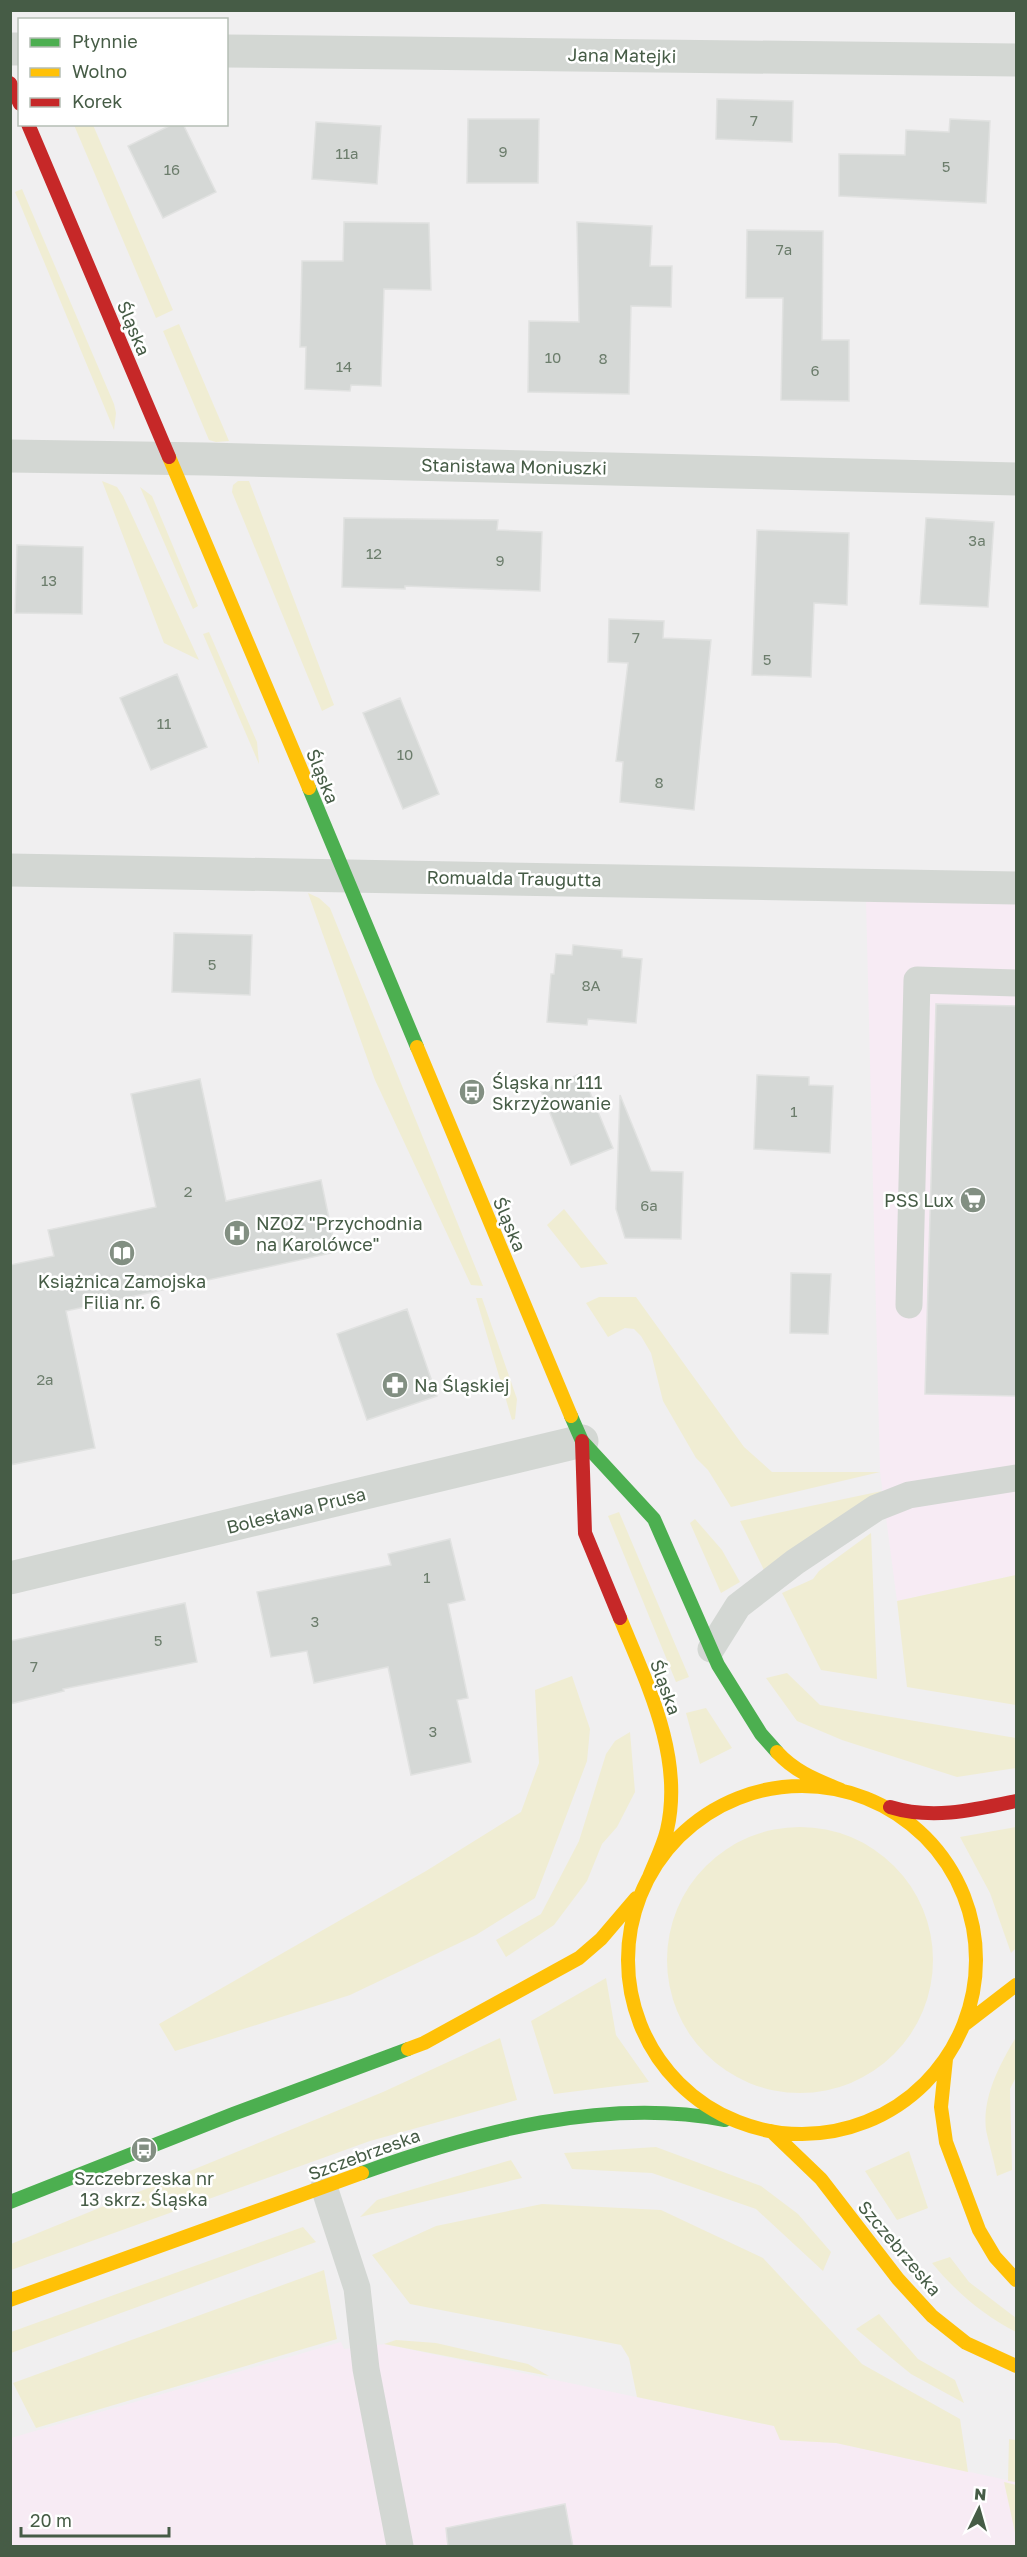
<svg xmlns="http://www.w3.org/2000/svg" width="1027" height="2557" font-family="'Golos Text',sans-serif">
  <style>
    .commercial { fill: #f7ebf4 }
    .green { fill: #f0edd3 }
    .building { fill: #d5d8d6; stroke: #e1e2e1; stroke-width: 1.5 }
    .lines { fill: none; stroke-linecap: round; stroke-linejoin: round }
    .lane { stroke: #d3d7d3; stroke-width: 27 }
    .street { stroke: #d3d7d3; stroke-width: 33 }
    .fast { stroke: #4caf50; stroke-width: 14 }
    .slow { stroke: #ffc107; stroke-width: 14 }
    .jam { stroke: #c62828; stroke-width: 14 }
    .labels { text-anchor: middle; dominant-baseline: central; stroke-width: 5; stroke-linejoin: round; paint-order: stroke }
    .number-label { font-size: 15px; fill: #6c7d6c }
    .street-label { font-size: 18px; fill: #465c46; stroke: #fff }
    .poi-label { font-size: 18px; fill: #465c46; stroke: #fff; text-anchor: start }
  </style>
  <rect width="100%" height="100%" fill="#f0eff0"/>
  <path class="commercial" d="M866 899 1016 903V1575L897 1601 880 1472Z
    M341 2342 344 2349 384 2344 774 2426 780 2440 836 2443 1016 2482V2546H11V2438Z"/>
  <path class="green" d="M74 125H93L173 310 156 318Z
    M22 189 114 404 116 413 114 430 15 192Z
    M179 324 229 441 216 442 209 440 163 331Z
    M102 481 117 487 123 496 199 660 164 643Z
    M238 481H249L334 705 322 711 232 492 233 485Z
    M140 487 152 496 198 606 193 609Z
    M209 632 257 742 259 764 203 634Z
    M308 893 319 898 330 908 483 1286 471 1285 375 1080Z
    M564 1209 608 1264 581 1268 547 1225Z
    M599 1297H636L744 1447 772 1472H880L731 1507 708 1470 696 1458 663 1401 651 1353 641 1336 634 1329 625 1328 608 1337 586 1303Z
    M476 1298H482L517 1399 515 1419 512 1420Z
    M882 1491 764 1570 740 1521Z
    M619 1512 689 1677 676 1682 608 1516Z
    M695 1519 722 1550 740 1582 721 1593 690 1523Z
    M871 1533 877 1679 821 1670 782 1593 813 1579 819 1571Z
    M1016 1575V1705L907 1687 897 1601Z
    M787 1673 820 1705 1016 1738V1768L957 1777 842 1740 797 1721 766 1678Z
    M572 1676 590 1729 587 1761 535 1898 476 1935 350 1995 175 2051 159 2024 426 1871 521 1812 539 1763 535 1690Z
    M706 1708 732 1748 700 1764 686 1713Z
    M630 1732 635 1792 617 1827 602 1844 587 1881 554 1925 506 1957 496 1940 541 1914 579 1841 606 1754 615 1741Z
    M667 1960a133 133 0 1 1 266 0a133 133 0 1 1-266 0Z
    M1016 1827V1948L1011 1953 990 1893 960 1837Z
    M606 1978 616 2035 649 2082 554 2094 531 2021Z
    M1016 2037V2077L1010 2089 1012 2170 997 2176C994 2160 989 2145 986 2130 982 2097 1000 2064 1016 2037Z
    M500 2038 517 2100 370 2141 11 2270V2244L383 2092Z
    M656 2147 761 2186 798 2214 831 2252 823 2271 756 2209 652 2173 572 2169 564 2153Z
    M909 2151 928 2208 897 2220 865 2171Z
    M511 2160 522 2178 360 2217 377 2200Z
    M542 2204 661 2210 763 2258 862 2364 960 2419 968 2472 836 2443 780 2440 774 2426 637 2397 629 2358 621 2345 410 2304 372 2255 436 2226Z
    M303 2227 316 2242 11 2353V2332Z
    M950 2257 969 2282 1016 2318V2332C983 2315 956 2292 932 2263Z
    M324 2270 337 2339 36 2428 13 2383Z
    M879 2314 918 2359 955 2380 964 2403 911 2374 856 2329Z
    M396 2340 436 2343 528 2364 549 2376 384 2344Z
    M1009 2439 1016 2440V2482L1008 2481Z
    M1004 2482 1016 2485V2537Z"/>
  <path class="building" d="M717 99 793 101 792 142 716 139Z
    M468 119H539L538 183H467Z
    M950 119 990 121 986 203 839 196V154L905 155 906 130 949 132Z
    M316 122 381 126 377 184 312 179Z
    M173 124H183L216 192 163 218 128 146Z
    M344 222 429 223 431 290 384 289 381 386 351 385 350 391 305 389 306 347H300L302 261H343Z
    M577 222 652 226 650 266H672L671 307 631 306 629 394 528 392 529 321 579 322Z
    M747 230 823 231 822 340H849V401L781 400 783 298H746Z
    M344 518 498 520 497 530 542 532 540 591 405 586V589L342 587Z
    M926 518 994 522 988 607 920 604Z
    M757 530 849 533 847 605 814 603 811 677 752 675Z
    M17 545 83 547 82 614 15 613Z
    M609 619 664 621 663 638 711 640 694 810 620 802 623 762 616 761 628 663 608 662Z
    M177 674 207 747 151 770 120 698Z
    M400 698 439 794 403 809 363 713Z
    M174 933 252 935 250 995 172 992Z
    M573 945 622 950V957L642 959 636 1023 588 1019 587 1025 547 1022 551 974H554L556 954 572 955Z
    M936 1004 1017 1006V1396L925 1394Z
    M582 1073 613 1148 571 1165 541 1091Z
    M757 1075 809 1077V1085L833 1086 830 1153 754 1149Z
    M200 1079 226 1201 321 1180 336 1252 66 1311 95 1448 10 1465V1265L54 1256 48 1230 156 1207 131 1094Z
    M620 1095 651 1171 683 1172 681 1239 625 1238 616 1209Z
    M791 1273 831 1274 828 1334 790 1333Z
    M407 1309 437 1396 367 1420 337 1334Z
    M450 1539 465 1600 448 1604 468 1698 457 1700 471 1762 411 1775 388 1667 314 1683 307 1651 271 1657 257 1592 391 1565 388 1554Z
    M185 1603 197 1662 63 1689 64 1691 10 1704V1641Z
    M565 2504 573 2547H448L446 2528Z"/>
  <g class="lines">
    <path class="lane" d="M909 1305 917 980 1016 983
      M711 1649 738 1606 795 1562 876 1508 909 1495 1016 1478
      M324 2187 357 2288 366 2369 400 2546"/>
    <path class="street" d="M10 49H20
      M226 51 1016 60
      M10 456 206 459 1016 479
      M10 870 1016 888
      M10 1578 582 1441"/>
    <path class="fast" d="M309 788 417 1047
      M571 1416 582 1441 654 1519 718 1665 761 1734 777 1752
      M362 2173C476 2132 604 2097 725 2120
      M10 2202 233 2114 408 2049"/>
    <path class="slow" d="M169 457 309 788
      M417 1047 571 1416
      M620 1618C647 1684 684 1757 667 1830 663 1846 655 1862 649 1877
      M777 1752C795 1772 817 1780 841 1790
      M628 1960a174 174 0 1 1 348 0a174 174 0 1 1-348 0Z
      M964 2025 1016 1985
      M408 2049 424 2043 579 1958 601 1939 636 1898
      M946 2059 941 2107 946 2142 979 2230 995 2257 1016 2280
      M771 2131 821 2179 898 2279 932 2316 966 2343 1016 2366
      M10 2300 362 2173"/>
    <path class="jam" d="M10 83 20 104
      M28 124 169 457
      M582 1441 585 1533 620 1618
      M890 1807C932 1820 974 1810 1016 1801"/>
  </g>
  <defs>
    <symbol id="bus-disc" viewBox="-11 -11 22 22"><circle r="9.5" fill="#828f82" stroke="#fff"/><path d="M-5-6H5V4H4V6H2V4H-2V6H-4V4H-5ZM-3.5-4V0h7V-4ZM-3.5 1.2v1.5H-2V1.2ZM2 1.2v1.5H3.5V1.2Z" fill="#fff"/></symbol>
    <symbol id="supermarket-disc" viewBox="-11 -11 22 22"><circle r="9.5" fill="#828f82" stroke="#fff"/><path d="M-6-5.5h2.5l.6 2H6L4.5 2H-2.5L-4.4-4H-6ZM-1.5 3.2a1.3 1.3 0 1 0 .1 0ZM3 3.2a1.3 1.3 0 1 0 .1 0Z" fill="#fff"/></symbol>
    <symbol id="hospital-disc" viewBox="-11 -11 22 22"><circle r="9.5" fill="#828f82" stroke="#fff"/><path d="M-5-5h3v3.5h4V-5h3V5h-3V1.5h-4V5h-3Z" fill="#fff"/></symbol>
    <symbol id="library-disc" viewBox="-11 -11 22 22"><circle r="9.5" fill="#828f82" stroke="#fff"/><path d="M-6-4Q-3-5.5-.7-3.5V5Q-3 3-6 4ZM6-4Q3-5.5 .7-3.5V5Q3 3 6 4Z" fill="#fff"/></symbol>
    <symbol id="pharmacy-disc" viewBox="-11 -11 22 22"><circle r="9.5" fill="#828f82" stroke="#fff"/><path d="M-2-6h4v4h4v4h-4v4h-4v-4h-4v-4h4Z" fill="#fff"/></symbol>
  </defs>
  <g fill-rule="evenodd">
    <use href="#bus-disc" x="457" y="1077" width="30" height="30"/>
    <use href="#supermarket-disc" x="958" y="1185" width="30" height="30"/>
    <use href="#hospital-disc" x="222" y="1218" width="30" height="30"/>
    <use href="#library-disc" x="107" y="1238" width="30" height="30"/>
    <use href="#pharmacy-disc" x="380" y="1370" width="30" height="30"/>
    <use href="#bus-disc" x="129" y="2135" width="30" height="30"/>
  </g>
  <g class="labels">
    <g class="number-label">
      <text x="754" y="120">7</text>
      <text x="503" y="151">9</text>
      <text x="347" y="153">11a</text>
      <text x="946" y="166">5</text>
      <text x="172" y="169">16</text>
      <text x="784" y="249">7a</text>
      <text x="553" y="357">10</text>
      <text x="603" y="358">8</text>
      <text x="344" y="366">14</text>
      <text x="815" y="370">6</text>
      <text x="977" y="540">3a</text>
      <text x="374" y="553">12</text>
      <text x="500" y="560">9</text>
      <text x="49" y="580">13</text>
      <text x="636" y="637">7</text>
      <text x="767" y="659">5</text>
      <text x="164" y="723">11</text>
      <text x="405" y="754">10</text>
      <text x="659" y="782">8</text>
      <text x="212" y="964">5</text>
      <text x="591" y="985">8A</text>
      <text x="794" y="1111">1</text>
      <text x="188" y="1191">2</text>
      <text x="649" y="1205">6a</text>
      <text x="45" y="1379">2a</text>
      <text x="427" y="1577">1</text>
      <text x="315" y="1621">3</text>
      <text x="158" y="1640">5</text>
      <text x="34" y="1666">7</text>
      <text x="433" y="1731">3</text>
    </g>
    <g class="street-label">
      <text transform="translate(622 55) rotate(1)">Jana Matejki</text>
      <text transform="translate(134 328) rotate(67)">Śląska</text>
      <text transform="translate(514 466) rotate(1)">Stanisława Moniuszki</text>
      <text transform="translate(323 776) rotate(68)">Śląska</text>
      <text transform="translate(514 878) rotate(1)">Romualda Traugutta</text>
      <text transform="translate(510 1224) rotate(67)">Śląska</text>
      <text transform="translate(296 1510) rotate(-14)">Bolesława Prusa</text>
      <text transform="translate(666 1687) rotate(70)">Śląska</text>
      <text transform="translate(364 2154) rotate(-20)">Szczebrzeska</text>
      <text transform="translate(900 2248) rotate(50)">Szczebrzeska</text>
    </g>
    <g class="poi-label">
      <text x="492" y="1082">Śląska nr 111<tspan x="492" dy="21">Skrzyżowanie</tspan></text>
      <text x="954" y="1200" text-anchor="end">PSS Lux</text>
      <text x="256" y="1223">NZOZ "Przychodnia<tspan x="256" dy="21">na Karolówce"</tspan></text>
      <text x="122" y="1281" text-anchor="middle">Książnica Zamojska<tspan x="122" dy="21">Filia nr. 6</tspan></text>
      <text x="414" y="1385">Na Śląskiej</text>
      <text x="144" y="2178" text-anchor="middle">Szczebrzeska nr<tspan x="144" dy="21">13 skrz. Śląska</tspan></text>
    </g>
  </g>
  <rect width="1027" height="2557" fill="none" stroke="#465c46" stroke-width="24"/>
  <rect x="18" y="18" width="210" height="108" fill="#ffffff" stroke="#b5beb5" stroke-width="1.5"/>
  <rect x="30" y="38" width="30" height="9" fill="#4caf50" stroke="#b5beb5" stroke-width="1.5"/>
  <text x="72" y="48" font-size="18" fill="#465c46">Płynnie</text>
  <rect x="30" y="68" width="30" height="9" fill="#ffc107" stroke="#b5beb5" stroke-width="1.5"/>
  <text x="72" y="78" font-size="18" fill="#465c46">Wolno</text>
  <rect x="30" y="98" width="30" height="9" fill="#c62828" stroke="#b5beb5" stroke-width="1.5"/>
  <text x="72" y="108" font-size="18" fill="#465c46">Korek</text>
  <g transform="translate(979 2509) rotate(5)" stroke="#ffffff" stroke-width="4.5" paint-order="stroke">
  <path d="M0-4.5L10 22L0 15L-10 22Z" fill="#465c46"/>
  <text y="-9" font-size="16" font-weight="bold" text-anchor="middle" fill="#465c46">N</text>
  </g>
  <path d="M21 2527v9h148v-9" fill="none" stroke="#465c46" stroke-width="3"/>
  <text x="30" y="2527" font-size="18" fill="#465c46" stroke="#ffffff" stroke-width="4.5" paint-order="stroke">20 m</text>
</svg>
